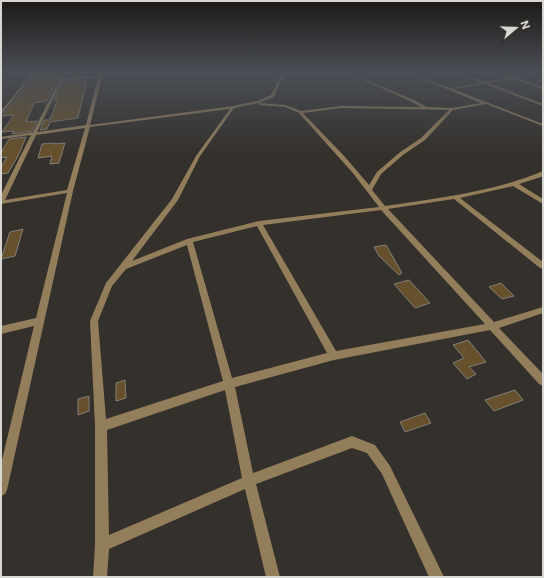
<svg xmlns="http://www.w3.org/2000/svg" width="544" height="578" font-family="Commissioner,sans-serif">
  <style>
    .building { fill: #67512c; stroke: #827f79 }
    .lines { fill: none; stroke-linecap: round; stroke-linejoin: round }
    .street { fill: #937e5c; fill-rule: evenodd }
  </style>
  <rect width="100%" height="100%" fill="#34302b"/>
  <path class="building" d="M58 75 57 77H59L47 101 34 103 26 122 37 121 32 131 12 134 14 131 2 132 14 115 2 116 34 77Z
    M87 80 78 118 50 122 47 129 40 130 44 120H49L52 115 57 100H54L63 82Z
    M26 137 18 156 8 173 1 174V167L7 157 1 158V153L9 139Z
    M55 143 54 144 65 143 59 163 50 164 52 156 38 158 42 144Z
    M23 229 15 256 1 259 10 232Z
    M386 245 402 273 399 275 379 256 374 247Z
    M409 280 430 303 415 308 394 284Z
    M501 283 514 296 502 299 489 287Z
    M468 340 486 362 469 367 476 374 467 379 453 363 464 358 453 345Z
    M125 380 126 398 116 401V383Z
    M515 390 523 400 494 411 485 400Z
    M89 396V411L78 415V399Z
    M425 413 431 423 405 432 400 422Z"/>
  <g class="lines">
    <path class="street" d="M32 73H35L1 115V111Z
      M63 73H66L63 79 99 75 100 73H103L90 125 233 106 257 101 271 95 282 73H285L274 97 259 103 285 105 301 111 341 106 421 107 412 102 347 73H350L414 100 427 107 452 108 481 103 406 73H409L450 88 481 83 458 73H461L485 82 510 78 497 73H502L543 87V89L514 79 489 83 543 104V106L485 84 453 89 543 124V126L486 104 453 110 425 140 403 155 381 174 372 190 385 206C438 198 493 192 543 171V176L541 177 519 184 543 199V204L513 186 460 198 543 262V269L540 268 454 199 388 209 494 322 543 307V313L499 328 543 374V386L539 384 490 330 334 360 235 387 253 473 352 436 375 445 390 466 444 577H429L382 474 367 453 352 448 256 484 280 577H266L245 489 109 549 107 577H93L95 545V426L90 321 106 283 172 199 196 156 230 109 90 127 73 191 7 490 5 494 1 496V464L34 326 1 334V326L36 318 67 193 1 204V195L31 135 1 139V137L33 132ZM98 77 86 125 37 132 62 81ZM258 103 259 105 285 107 299 113 352 172 379 207 259 221 187 239 132 261 178 200 200 156 234 108ZM341 108 449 110 421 138 399 153 377 172 369 185 345 157 303 113ZM85 128 67 190 5 200 36 135ZM381 210 485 324 336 351 263 225ZM257 226 327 353 232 378 193 242ZM187 245 223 381 106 419 98 321 112 286 126 269ZM225 390 242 478 109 535 107 430Z"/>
  </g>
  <linearGradient id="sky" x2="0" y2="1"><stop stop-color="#1d1a18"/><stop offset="0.47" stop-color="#4a4e55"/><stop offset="1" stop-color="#4a4e55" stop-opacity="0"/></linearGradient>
  <rect width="544" height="154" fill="url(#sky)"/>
  <rect width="544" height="578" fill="none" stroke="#d9d7d4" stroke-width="4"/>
  <g transform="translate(516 28) rotate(71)" stroke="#34302b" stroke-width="3" paint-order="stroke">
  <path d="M0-3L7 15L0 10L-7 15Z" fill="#d9d7d4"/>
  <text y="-6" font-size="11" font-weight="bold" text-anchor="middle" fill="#d9d7d4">N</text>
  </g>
</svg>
